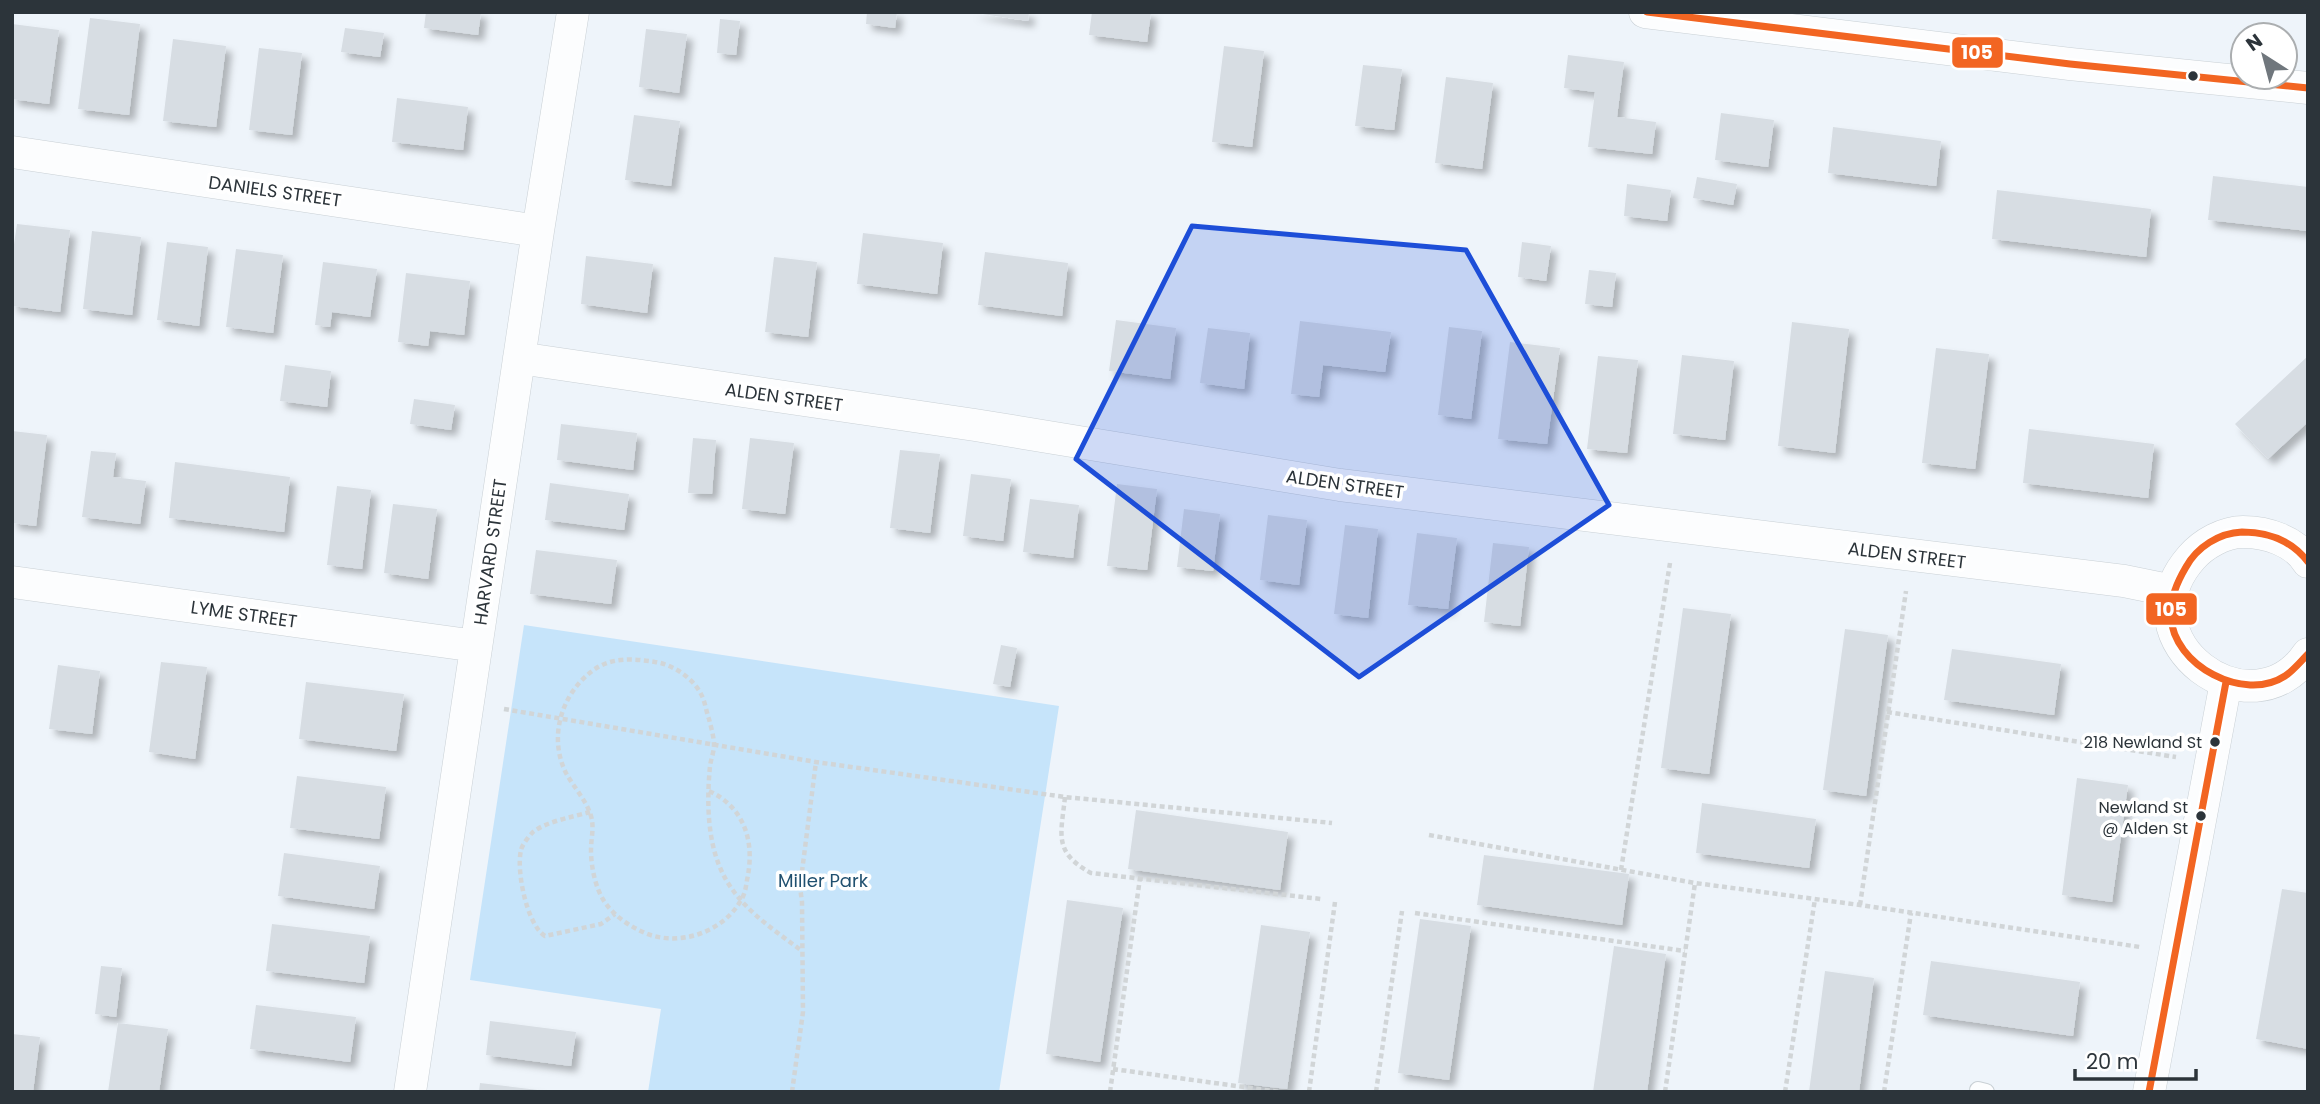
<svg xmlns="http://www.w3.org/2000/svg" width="2320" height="1104" font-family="Poppins,sans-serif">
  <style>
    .green { fill: #c6e4fa }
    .building { fill: #d7dde3; filter: url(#shadow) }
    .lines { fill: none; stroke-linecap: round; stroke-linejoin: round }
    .lane-casing { stroke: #c9d0d5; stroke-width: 18 }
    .street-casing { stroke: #c9d0d5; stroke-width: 33 }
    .path { stroke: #d1d5d7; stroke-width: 4.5; stroke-dasharray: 5 3.5; stroke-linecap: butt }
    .lane { stroke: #fcfdfe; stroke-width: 16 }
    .street { stroke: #fcfdfe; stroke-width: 32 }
    .bus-1-casing { stroke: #fff; stroke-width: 12 }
    .bus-1 { stroke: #f26522; stroke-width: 7 }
    .marked { fill: #1d4ed8; fill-opacity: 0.2; stroke: #1d4ed8; stroke-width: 5; stroke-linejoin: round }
    .bus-dot { fill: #2c343a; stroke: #fff; stroke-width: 2.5 }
    .labels { text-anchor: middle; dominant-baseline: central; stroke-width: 7; stroke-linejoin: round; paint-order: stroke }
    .bus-label { font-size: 16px; fill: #2c343a; stroke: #fff; text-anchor: end }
    .street-label { font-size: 18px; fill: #2c343a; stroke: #fff }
    .park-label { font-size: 18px; fill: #20506f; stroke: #fff }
    .line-badge { stroke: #fff; stroke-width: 2.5 }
    .badge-label { font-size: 19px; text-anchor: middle; font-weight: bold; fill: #fff }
  </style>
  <defs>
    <filter id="shadow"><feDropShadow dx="6" dy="6" stdDeviation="3.5" flood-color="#0004"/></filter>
  </defs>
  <rect width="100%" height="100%" fill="#eef4fa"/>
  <path class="green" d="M524 625 1059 706 999 1092H648L661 1009 470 980Z"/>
  <path class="building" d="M426 12H481L478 35 424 28Z
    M867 12H897L895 28 866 24Z
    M970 12H1029L1028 21Z
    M1092 12H1151L1147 42 1089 35Z
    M90 18 140 24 129 115 78 109Z
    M720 19 740 21 736 55 717 53Z
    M12 24 59 30 49 104 12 99Z
    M345 28 384 33 380 57 341 52Z
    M646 29 687 34 679 93 639 87Z
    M173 39 226 46 216 127 163 121Z
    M1224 46 1264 51 1252 147 1212 142Z
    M259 48 302 53 292 135 249 130Z
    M1568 55 1624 62 1617 117 1656 122 1652 154 1588 147 1595 92 1564 88Z
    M1363 65 1402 69 1394 130 1355 126Z
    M1446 77 1493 83 1482 169 1435 163Z
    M397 98 468 107 463 150 392 142Z
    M1721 113 1774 120 1768 167 1715 160Z
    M634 115 680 121 671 186 625 180Z
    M1833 127 1941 141 1936 186 1828 173Z
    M2213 176 2308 187V231L2208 220Z
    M1697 177 1737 184 1733 205 1693 198Z
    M1627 184 1671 190 1667 221 1624 216Z
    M1997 190 2151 209 2146 257 1992 239Z
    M17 224 70 230 60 312 12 306V258Z
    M92 231 141 237 132 315 83 309Z
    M863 233 943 243 937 294 857 284Z
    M167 242 208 247 199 326 157 320Z
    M1522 242 1551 246 1546 281 1518 277Z
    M236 249 283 255 273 333 226 327Z
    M985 252 1068 263 1062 316 978 305Z
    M586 256 653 264 647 313 581 304Z
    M774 257 817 262 808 337 765 332Z
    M323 262 377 269 370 317 332 312 330 327 315 325Z
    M1589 270 1616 273 1612 307 1585 304Z
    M406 273 470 281 464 335 430 331 428 346 398 342Z
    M1116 320 1176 328 1170 379 1109 371Z
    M1300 321 1391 332 1385 372 1323 365 1319 397 1291 394Z
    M1792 322 1849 329 1835 453 1778 446Z
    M1449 327 1482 331 1471 419 1438 415Z
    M1208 328 1250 333 1244 389 1200 383Z
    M1510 342 1560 348 1547 444 1498 439Z
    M1936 348 1989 354 1975 469 1922 463Z
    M1682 355 1734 361 1725 440 1673 434Z
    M1598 356 1638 360 1627 453 1587 449Z
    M2308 356V422L2268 459 2235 424Z
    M285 365 331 371 327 407 280 401Z
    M414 399 455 405 451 430 410 424Z
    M561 424 637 433 633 470 557 460Z
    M2029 429 2154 444 2148 498 2023 483Z
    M12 431 47 435 36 526 12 523Z
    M693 438 716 440 712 494 688 493Z
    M750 438 794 443 785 514 742 509Z
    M900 450 940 454 930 533 890 528Z
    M91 451 116 453 113 477 146 481 140 524 82 517Z
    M175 462 290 477 284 532 169 518Z
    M971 474 1011 479 1003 541 963 536Z
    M550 483 629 494 624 530 545 520Z
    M1117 484 1157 489 1147 570 1107 566Z
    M337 486 371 490 362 569 327 565Z
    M1030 499 1079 505 1073 558 1023 552Z
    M393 504 437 509 428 579 384 573Z
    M1184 509 1220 514 1213 571 1177 567Z
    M1268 515 1307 520 1299 585 1260 580Z
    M1345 525 1378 529 1368 618 1334 614Z
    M1417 533 1457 538 1448 609 1408 605Z
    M1493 543 1529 547 1520 626 1484 622Z
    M536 550 617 560 611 604 530 594Z
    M1683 608 1731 614 1709 774 1661 768Z
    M1845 629 1888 635 1866 796 1823 790Z
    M1001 645 1017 648 1010 687 993 684Z
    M1952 649 2061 664 2054 715 1944 700Z
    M161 662 207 667 195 759 149 752Z
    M58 665 100 671 92 734 49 729Z
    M306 682 404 694 396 751 299 739Z
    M297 776 386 787 379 839 290 828Z
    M2077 778 2128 785 2112 902 2062 895Z
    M1702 803 1816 819 1809 868 1696 853Z
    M1136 810 1288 832 1280 890 1128 869Z
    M284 853 380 866 374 909 278 896Z
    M1484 855 1629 874 1622 925 1477 905Z
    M2282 889 2308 893V1049L2256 1039Z
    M1067 900 1123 908 1100 1062 1046 1054Z
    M1420 919 1471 926 1449 1080 1398 1073Z
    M272 924 370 936 364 983 266 971Z
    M1261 925 1310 932 1287 1089 1238 1083Z
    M1614 946 1666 954 1647 1092H1593Z
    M1931 961 2080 982 2073 1036 1923 1015Z
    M101 966 122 968 116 1017 95 1014Z
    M1825 971 1874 978 1859 1092H1809Z
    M256 1005 356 1017 350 1062 250 1049Z
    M490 1021 576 1032 571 1066 486 1055Z
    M118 1023 168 1029 159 1092H108Z
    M12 1034 40 1037 33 1092H12Z
    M480 1083 538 1090V1092H479Z"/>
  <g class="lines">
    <defs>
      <path id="lane" d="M1978 1090 1986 1092"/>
      <path id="street" d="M1645 12 2070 64 2308 88
        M12 152 538 231
        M519 358 975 425 1340 485 2124 581 2173 591
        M2308 562C2295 541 2267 532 2243 532 2224 532 2203 544 2191 558 2119 641 2252 737 2308 654
        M12 582 476 646
        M410 1092 538 231 573 12
        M2149 1092 2226 682"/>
    </defs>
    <use href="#lane" class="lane-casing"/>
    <use href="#street" class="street-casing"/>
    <path class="path" d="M504 709 816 762 1065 797 1332 823
      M1887 712 2176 757
      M709 791C746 808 755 844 747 880 746 887 745 894 741 900 723 933 678 947 645 933 629 926 614 916 604 901 595 887 591 866 591 850 591 837 595 826 590 813 585 799 573 786 566 773 547 735 563 689 598 667 616 657 636 659 655 662 672 664 693 678 701 694 705 701 706 711 709 719 711 727 714 737 714 745 714 752 711 759 710 766 707 798 707 835 719 865 734 904 770 927 802 951
      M1065 797C1061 835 1053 852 1091 873L1321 899
      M590 812C573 817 547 821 533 832 529 836 522 845 521 850 516 871 527 925 545 936L601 924 615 914
      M1429 835 1695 883 1860 905 2140 947
      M1621 870 1670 563
      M1860 905 1906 591
      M1415 913 1685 951
      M1113 1069 1280 1092
      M792 1092 803 1012 802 902 800 887 816 762
      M1110 1092 1140 878
      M1309 1092 1335 902
      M1376 1092 1402 911
      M1665 1092 1695 883
      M1785 1092 1815 899
      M1884 1092 1911 913"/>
    <use href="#lane" class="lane"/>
    <use href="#street" class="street"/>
    <defs>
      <path id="bus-1" d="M1647 12 2070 64 2308 88
        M2308 562C2292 541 2268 532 2242 532 2219 533 2197 547 2186 567 2176 584 2171 597 2171 617 2173 665 2244 703 2285 676 2293 671 2301 661 2308 654
        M2149 1092 2226 682"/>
    </defs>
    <use href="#bus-1" class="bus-1-casing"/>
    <use href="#bus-1" class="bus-1"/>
  </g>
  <path class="marked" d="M1192 226 1466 250 1609 505 1359 677 1076 459Z"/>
  <g class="bus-dot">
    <circle cx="2193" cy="76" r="6"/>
    <circle cx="2215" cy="742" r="6"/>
    <circle cx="2201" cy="816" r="6"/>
  </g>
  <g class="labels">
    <g class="bus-label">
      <text x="2202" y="742">218 Newland St</text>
      <text x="2188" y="807">Newland St<tspan x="2188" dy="21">@ Alden St</tspan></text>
    </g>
    <g class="street-label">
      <text transform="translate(275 191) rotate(8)">DANIELS STREET</text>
      <text transform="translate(784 397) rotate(8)">ALDEN STREET</text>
      <text transform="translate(1345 484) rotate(8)">ALDEN STREET</text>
      <text transform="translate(490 552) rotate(-82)">HARVARD STREET</text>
      <text transform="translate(1907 555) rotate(7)">ALDEN STREET</text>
      <text transform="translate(244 614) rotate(8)">LYME STREET</text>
    </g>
    <g class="park-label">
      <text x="823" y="880">Miller Park</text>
    </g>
  </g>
  <g class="line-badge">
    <rect x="1951" y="36" width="53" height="33" rx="7" fill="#f26522"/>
    <rect x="2145" y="592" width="53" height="34" rx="7" fill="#f26522"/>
  </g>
  <g class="badge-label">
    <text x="1977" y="59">105</text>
    <text x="2171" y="616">105</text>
  </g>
  <rect width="2320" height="1104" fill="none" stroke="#2c343a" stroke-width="28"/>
  <g transform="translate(2264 56) rotate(324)"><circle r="33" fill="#ffffff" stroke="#abaeb0" stroke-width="2"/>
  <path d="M0-5L12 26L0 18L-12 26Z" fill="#70777d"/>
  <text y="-10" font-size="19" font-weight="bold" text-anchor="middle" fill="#2c343a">N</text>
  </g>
  <path d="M2075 1069v10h121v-10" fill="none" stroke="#2c343a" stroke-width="3.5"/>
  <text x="2086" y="1069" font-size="21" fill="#2c343a" stroke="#ffffff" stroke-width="5" paint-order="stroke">20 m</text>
</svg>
